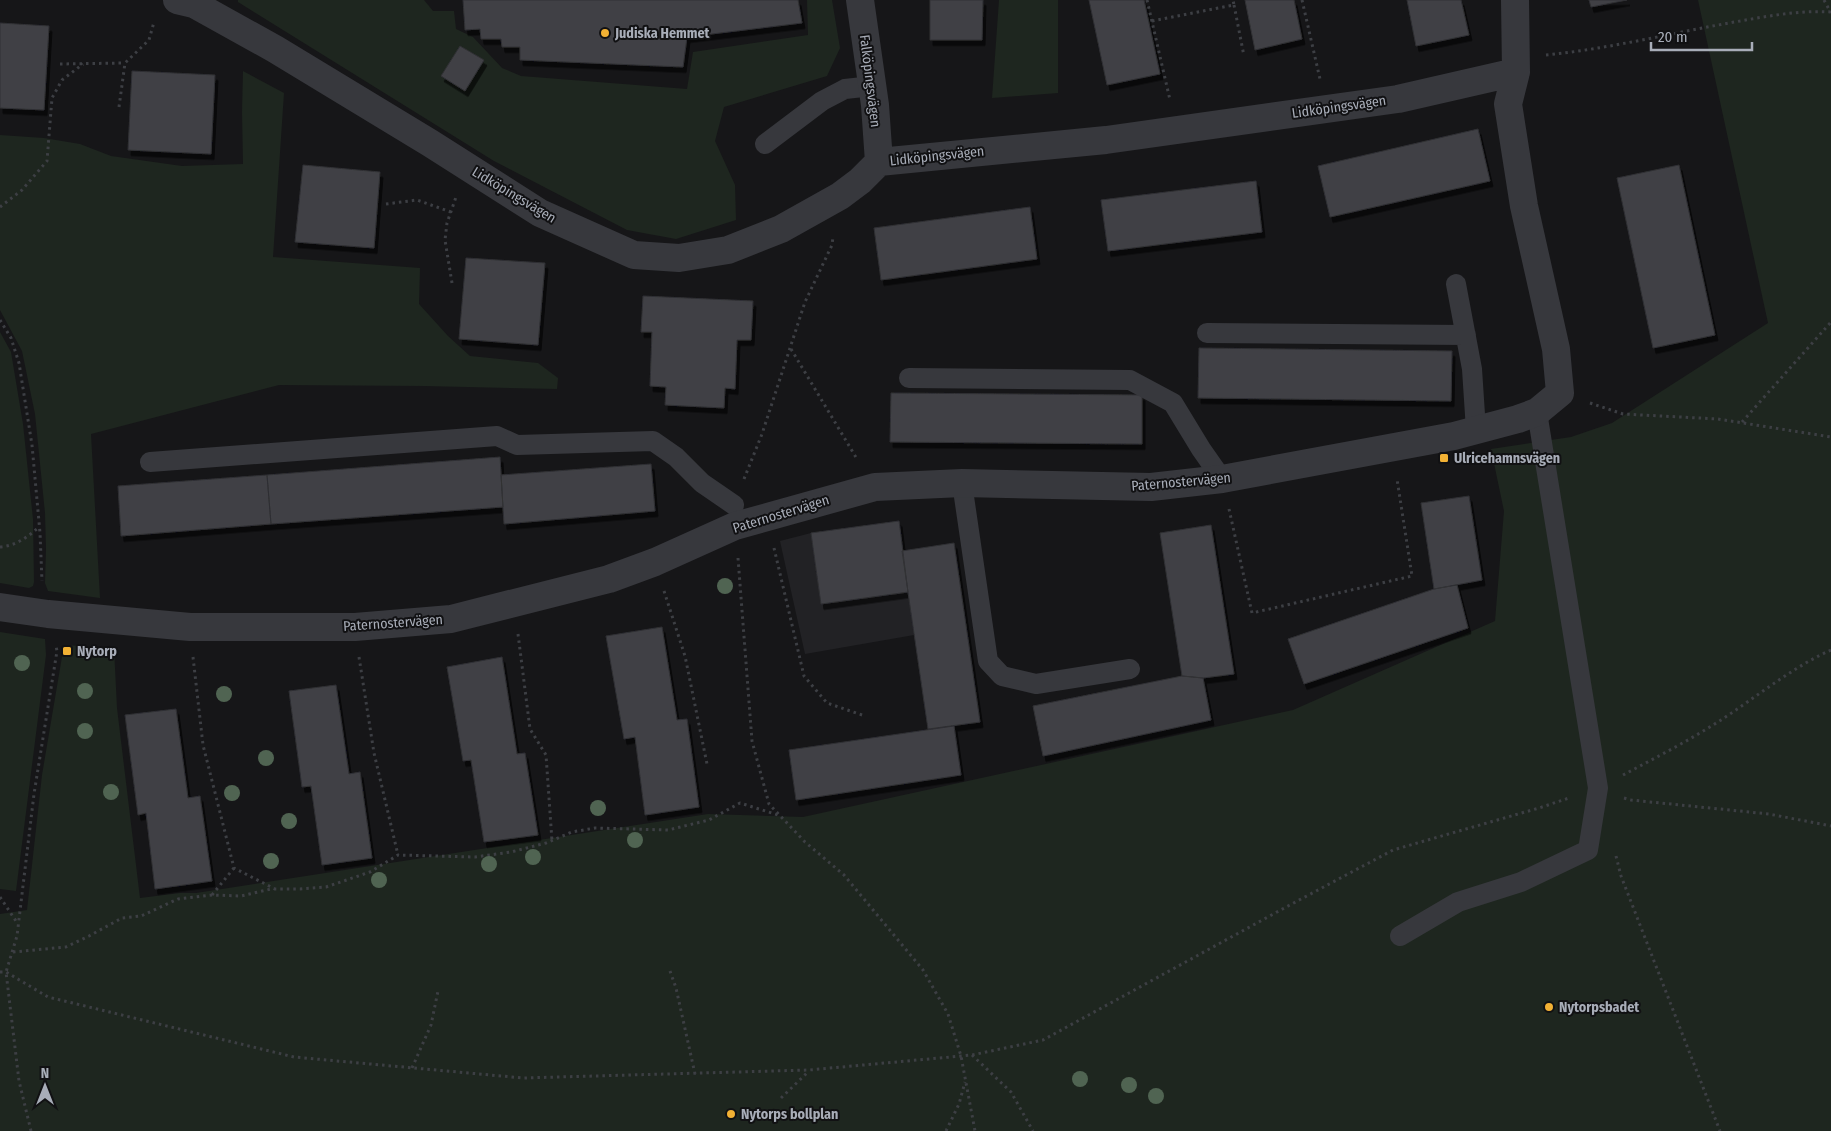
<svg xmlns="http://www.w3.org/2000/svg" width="1831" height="1131" font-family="'Fira Sans Condensed',sans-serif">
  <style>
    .built { fill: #222225 }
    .green { fill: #1e261f }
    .building { fill: #404145; stroke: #303034; filter: url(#shadow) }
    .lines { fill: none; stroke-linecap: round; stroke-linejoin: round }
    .path { stroke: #3d3f44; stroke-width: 3; stroke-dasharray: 2.5 4; stroke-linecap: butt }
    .lane { stroke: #37383d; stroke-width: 20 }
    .street { stroke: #37383d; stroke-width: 28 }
    .tree { fill: #506452 }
    .poi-dot { fill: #f2b134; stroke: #111113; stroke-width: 2 }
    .labels { text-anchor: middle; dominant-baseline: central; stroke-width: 4; stroke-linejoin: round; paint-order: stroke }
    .poi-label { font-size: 14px; font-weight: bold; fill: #a8adb8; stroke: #111113; text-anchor: start }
    .street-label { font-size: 14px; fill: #a8adb8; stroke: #111113 }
  </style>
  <defs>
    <filter id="shadow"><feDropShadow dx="3" dy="5.5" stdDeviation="0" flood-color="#0009"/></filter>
  </defs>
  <rect width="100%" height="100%" fill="#161618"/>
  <path class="built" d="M811 533 821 604 908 592 914 635 805 654 780 541Z"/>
  <path class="green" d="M238 0H424L433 11H454L456 29 473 37 502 68 521 76 687 89 693 52 808 35 807 0H832L840 48 827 76 724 107 715 141 735 185 736 220 676 239 627 230 494 161 238 2Z
    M999 0H1058V93L992 98Z
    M1698 0H1831V1131H0V914L27 910 42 775 64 645 114 648 117 708 140 898 180 893H196L708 814 803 817 1293 710 1495 621 1504 511 1491 449 1571 437 1612 423 1768 323Z
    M243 71 284 93 273 257 420 268 419 304 448 336 470 356 538 363 558 378 557 389 424 386 279 385 91 434 100 598 48 591 45 583 46 549 45 513 35 414 22 351 0 310V135L44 138 80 144 111 156 182 166 243 164 242 112Z
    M0 332 11 352 23 424 33 519 34 582 33 586 29 588 0 583Z
    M0 632 45 639 46 655 16 891 0 889Z"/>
  <path class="building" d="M463 0H798L802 23 687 37 683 67 520 60V47H502L501 39H481L480 29 465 30Z
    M930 0H983L982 40H930Z
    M1089 0H1144L1160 74 1107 85Z
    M1245 0H1294L1302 39 1255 50Z
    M1407 0H1461L1469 35 1416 46Z
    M1589 0H1627L1591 7Z
    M0 23 49 26 44 110 0 108Z
    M460 46 484 60 465 91 441 76Z
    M132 71 215 75 211 154 128 150Z
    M1478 129 1490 181 1330 217 1318 166Z
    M303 165 380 172 374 248 295 242Z
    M1679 165 1715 335 1653 348 1617 178Z
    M1256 181 1262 232 1108 251 1101 200Z
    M1030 207 1037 259 881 280 874 228Z
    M466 258 545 263 538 345 459 339Z
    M643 296 753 301 751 340H737L735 389 725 388 724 408 665 405 666 387 650 386 652 332H641Z
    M1199 348 1452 351 1451 401 1198 398Z
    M891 393 1142 395V444L890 442Z
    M500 457 503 507 271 524 267 475Z
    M651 464 655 511 504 524 501 475Z
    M267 475 271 524 121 536 118 486Z
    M1469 496 1482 580 1434 589 1421 503Z
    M899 521 908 592 821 604 811 533Z
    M1211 525 1234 674 1203 678 1182 676 1160 533Z
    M954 543 980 722 928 729 902 551Z
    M1457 585 1468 628 1304 684 1288 639 1434 589Z
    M662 627 677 720 687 719 699 807 645 815 635 737 624 739 606 636Z
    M502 657 517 754 525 753 538 835 484 842 471 760 463 761 447 667Z
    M1182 676 1203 678 1211 720 1043 756 1033 706Z
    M336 685 349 774 360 772 372 858 322 865 311 786 302 787 289 691Z
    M176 709 188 798 200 796 212 881 155 889 146 813 138 815 125 715Z
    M954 726 961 775 796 800 789 750Z"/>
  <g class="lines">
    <path class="path" d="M1147 0 1170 100
      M1302 0 1320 79
      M1824 0 1831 13
      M1234 5 1244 56
      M1152 21 1234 5 1233 0
      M1546 55C1607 49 1668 34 1729 23 1763 17 1797 10 1831 12
      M60 64 125 63
      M119 107 125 63 149 40 154 22
      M386 204 417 200 451 212
      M0 207 22 190 47 161 52 98 62 80 83 64
      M452 283 445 240 447 223 456 197
      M0 320 11 338 19 363 32 445 40 533 42 581
      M791 349 857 459
      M1590 403 1623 414 1718 419 1831 437
      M1742 422 1831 322
      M744 479 762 434 805 302 832 245 833 237
      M1229 509 1252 613 1412 576 1397 479
      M0 547C15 546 28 537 39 527
      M774 548 804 676 827 703 865 716
      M738 558 752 741 769 804 805 842 844 875 923 970 948 1014 961 1056 975 1131
      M664 591 685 656 707 764
      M518 634 530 729 546 755 552 841
      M193 657 203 745 234 868 275 889
      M359 657 374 753 398 855
      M1623 775C1657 757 1692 739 1724 718 1759 695 1793 667 1831 650
      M1624 798 1631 800 1769 814 1831 826
      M1616 856 1621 876 1720 1131
      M212 895 234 868
      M0 897 18 924
      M13 952 66 947 89 936 122 918 141 916 178 899 212 895 241 896 271 889H300L326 887 370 872 398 855 475 857 511 852 546 843 572 832 595 828 668 830 709 820 740 803 778 815
      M670 971 676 988 695 1074
      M0 972H6L48 997 294 1057 523 1078 809 1070 972 1055 1043 1040 1288 906 1393 850 1539 808 1569 798
      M972 1055 1011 1092 1033 1131
      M412 1068 431 1025 438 991
      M781 1098 809 1071
      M31 1131 19 1081 6 972 17 936 34 794 57 651 56 646
      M946 1131 959 1104 965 1082"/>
    <path class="lane" d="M765 144 822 101 845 89 872 86
      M1456 284 1472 369 1476 430
      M1207 333 1466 335
      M909 378 1130 380 1173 403 1201 449 1222 479
      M150 462 497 436 517 445 653 441 676 457 702 483 734 505
      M962 483 988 661 1002 676 1036 684 1130 669
      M1400 936 1458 902 1521 882 1588 850 1598 788 1537 412"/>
    <path class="street" d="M177 0 194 4 275 49 430 143 540 213 634 255 679 258 728 250 781 229 840 196 860 181 879 162 1106 140 1398 99 1516 72
      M860 0 875 105 879 162
      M0 607 48 614 190 627H355L451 619 609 579 655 562 735 526 875 487 962 483 1151 487 1222 479 1454 436 1518 419 1537 412 1560 393 1556 349 1524 206 1508 104 1516 72 1515 0"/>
  </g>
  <g class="tree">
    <circle cx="725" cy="586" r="8"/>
    <circle cx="22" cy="663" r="8"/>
    <circle cx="85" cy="691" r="8"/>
    <circle cx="224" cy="694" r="8"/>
    <circle cx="85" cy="731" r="8"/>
    <circle cx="266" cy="758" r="8"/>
    <circle cx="111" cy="792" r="8"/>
    <circle cx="232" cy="793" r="8"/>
    <circle cx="598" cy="808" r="8"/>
    <circle cx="289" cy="821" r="8"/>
    <circle cx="635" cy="840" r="8"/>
    <circle cx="533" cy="857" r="8"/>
    <circle cx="271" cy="861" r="8"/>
    <circle cx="489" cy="864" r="8"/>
    <circle cx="379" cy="880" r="8"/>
    <circle cx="1080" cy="1079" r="8"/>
    <circle cx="1129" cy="1085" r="8"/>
    <circle cx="1156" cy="1096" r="8"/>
  </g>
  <g class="poi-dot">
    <circle cx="605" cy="33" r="5"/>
    <rect x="1439" y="453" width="10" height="10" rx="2.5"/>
    <rect x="62" y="646" width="10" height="10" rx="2.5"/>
    <circle cx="1549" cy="1007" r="5"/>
    <circle cx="731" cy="1114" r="5"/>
  </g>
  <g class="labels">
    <g class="poi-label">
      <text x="615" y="33">Judiska Hemmet</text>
      <text x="1454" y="458">Ulricehamnsvägen</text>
      <text x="77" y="651">Nytorp</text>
      <text x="1559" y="1007">Nytorpsbadet</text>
      <text x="741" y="1114">Nytorps bollplan</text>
    </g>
    <g class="street-label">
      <text transform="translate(870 81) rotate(83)">Falköpingsvägen</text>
      <text transform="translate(1339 107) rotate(-8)">Lidköpingsvägen</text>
      <text transform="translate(937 156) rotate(-6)">Lidköpingsvägen</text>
      <text transform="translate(514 195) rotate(31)">Lidköpingsvägen</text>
      <text transform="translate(1181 482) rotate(-5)">Paternostervägen</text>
      <text transform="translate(781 514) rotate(-17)">Paternostervägen</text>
      <text transform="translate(393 623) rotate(-4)">Paternostervägen</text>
    </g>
  </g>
  <g transform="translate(45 1086)" stroke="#111113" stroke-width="4" paint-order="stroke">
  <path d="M0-4L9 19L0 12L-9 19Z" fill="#a8adb8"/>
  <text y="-8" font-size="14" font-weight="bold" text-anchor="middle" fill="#a8adb8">N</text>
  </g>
  <path d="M1651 42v8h101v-8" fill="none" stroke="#a8adb8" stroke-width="2.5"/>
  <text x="1658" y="42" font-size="15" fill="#a8adb8" stroke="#111113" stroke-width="4" paint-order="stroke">20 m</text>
</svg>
